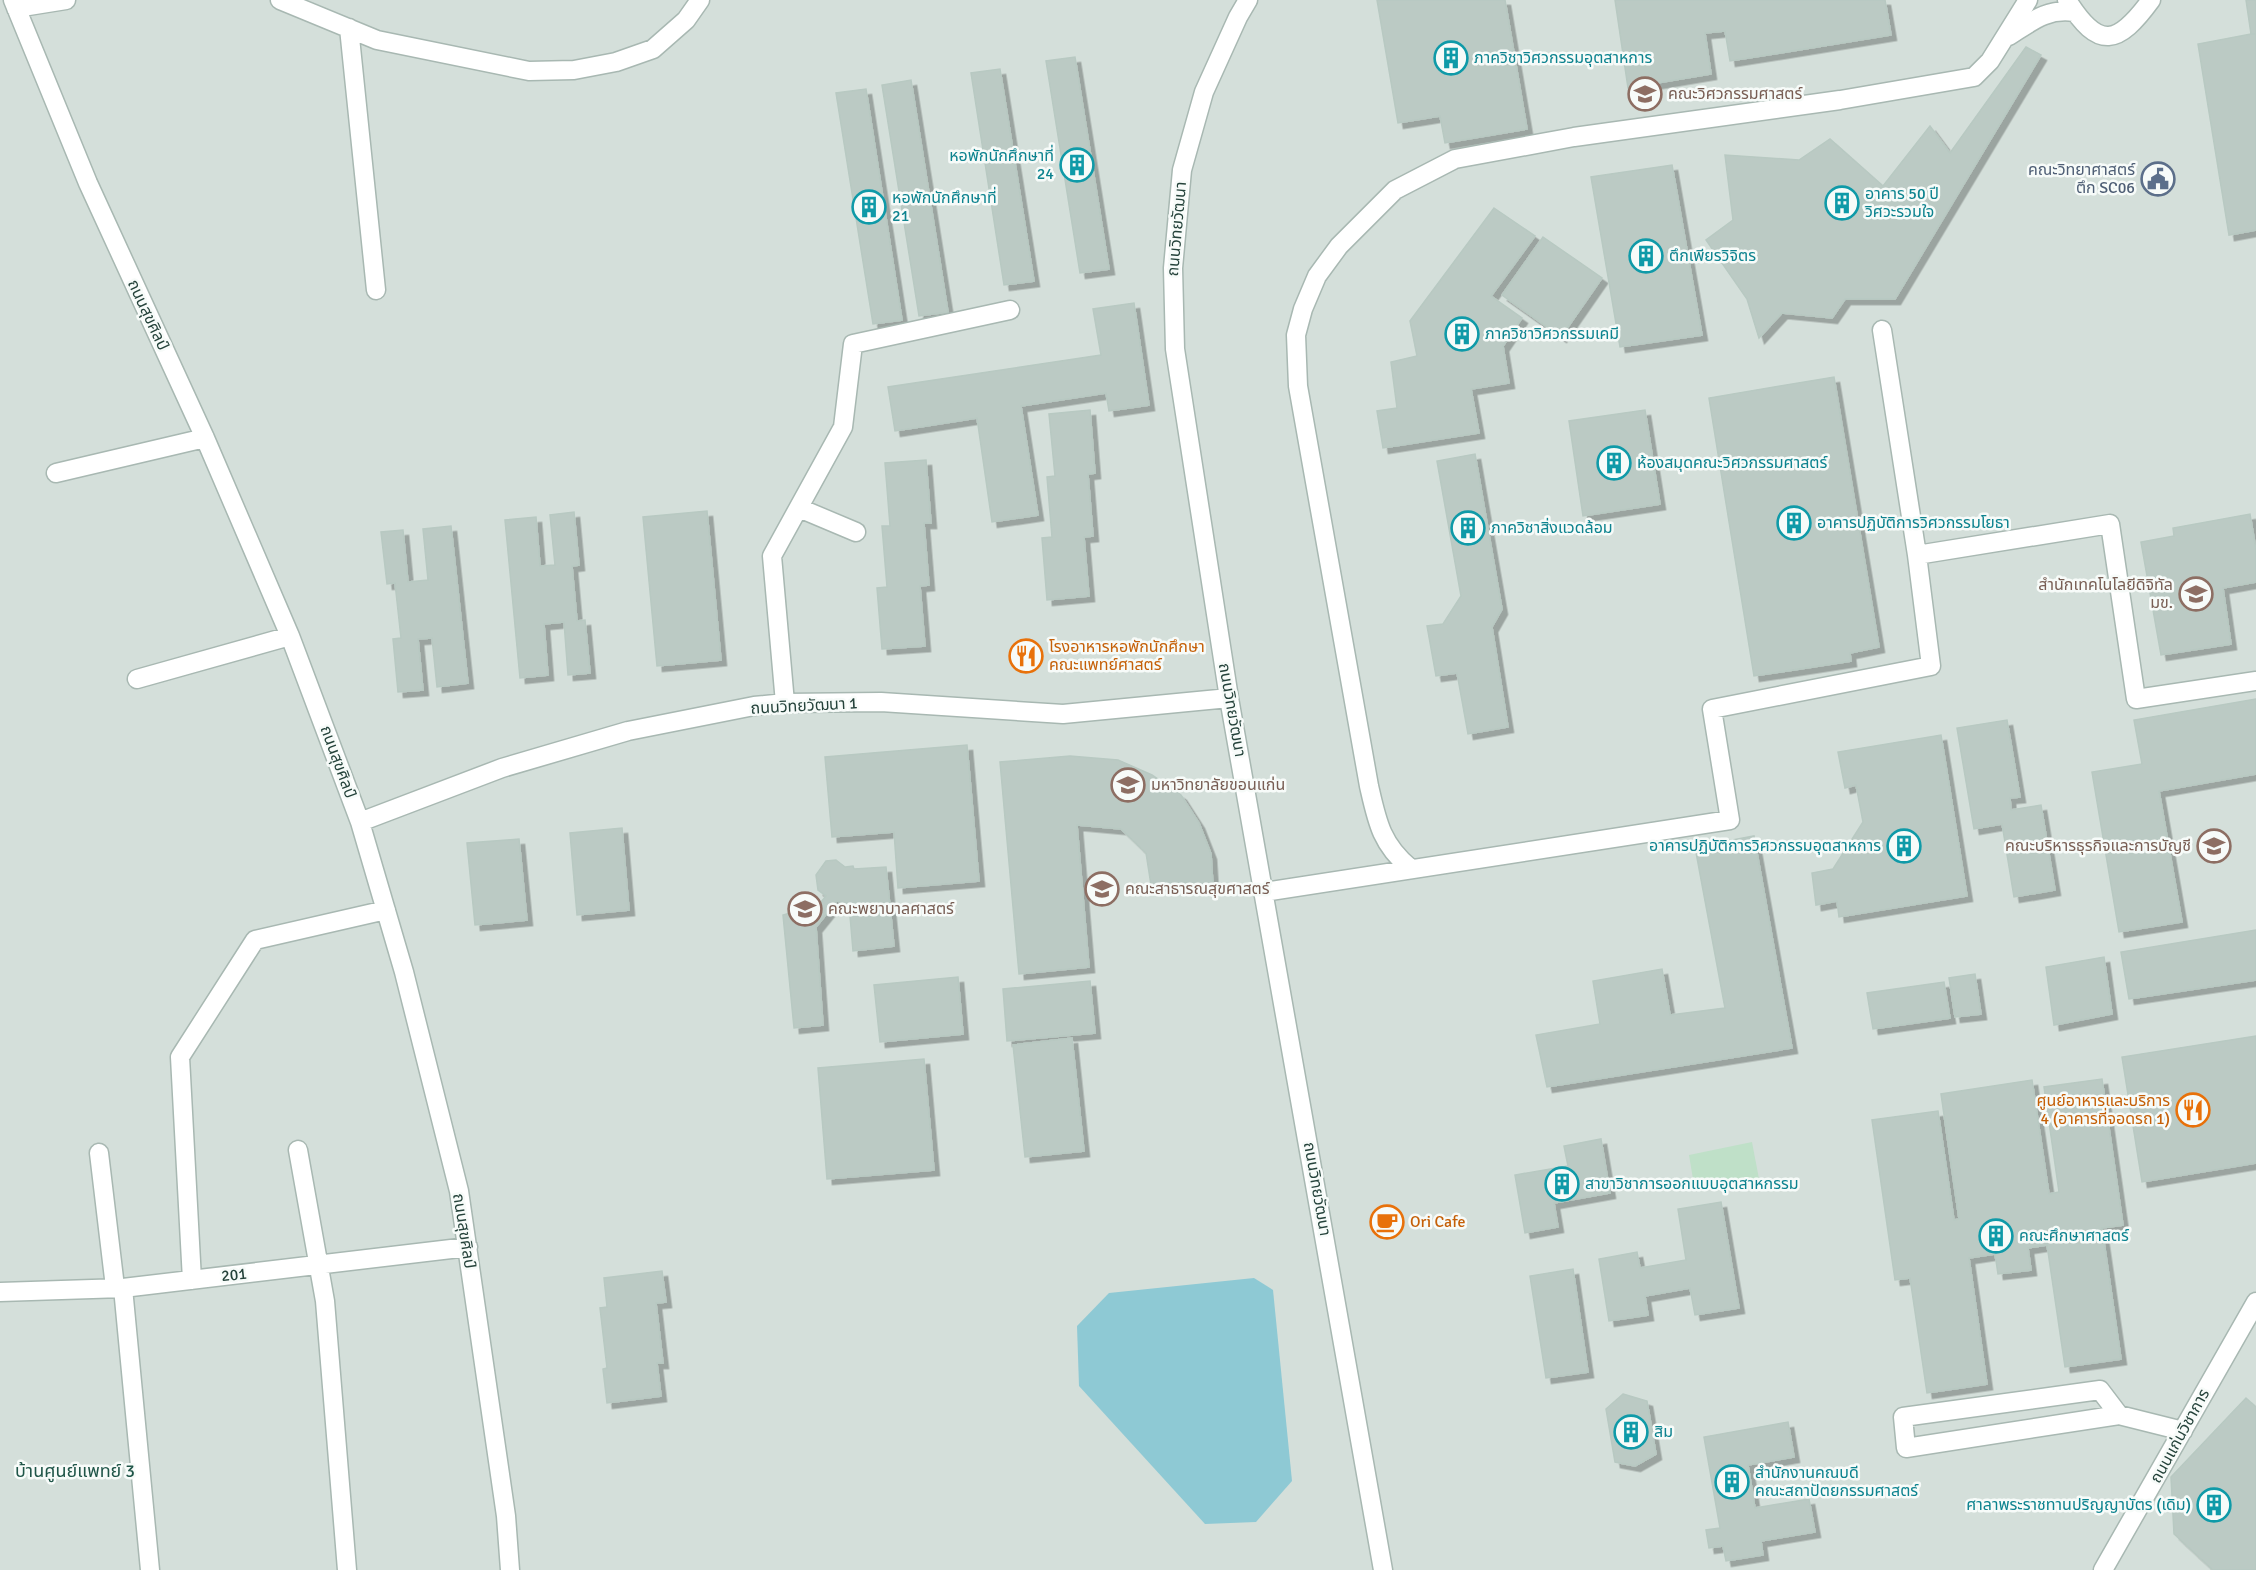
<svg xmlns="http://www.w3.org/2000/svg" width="2256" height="1570" font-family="Signika,'Noto Sans Thai',sans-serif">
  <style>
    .built { fill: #d4dfda }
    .green { fill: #bfe0c8 }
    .water { fill: #8ec9d4 }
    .building { fill: #bbcac4; stroke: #b8c9c2; stroke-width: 1.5; filter: url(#shadow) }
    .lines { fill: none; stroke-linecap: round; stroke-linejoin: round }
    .minor-casing { stroke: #a8b8b2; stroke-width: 21 }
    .minor { stroke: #fff; stroke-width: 18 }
    .labels { text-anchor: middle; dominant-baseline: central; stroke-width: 5; stroke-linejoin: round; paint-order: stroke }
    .culture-label { font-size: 16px; fill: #0d838f; stroke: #f7fbf9; text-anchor: start }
    .education-label { font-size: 16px; fill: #785e54; stroke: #f7fbf9; text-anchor: start }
    .service-label { font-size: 16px; fill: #4e5e75; stroke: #f7fbf9; text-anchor: end }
    .street-label { font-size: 16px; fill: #24423a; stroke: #f7fbf9 }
    .food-label { font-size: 16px; fill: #c56008; stroke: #f7fbf9; text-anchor: start }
    .neighbourhood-label { font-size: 18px; fill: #1f5548; stroke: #f7fbf9 }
  </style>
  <defs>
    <filter id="shadow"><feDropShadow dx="5.5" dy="5.5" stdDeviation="0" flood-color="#0004"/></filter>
  </defs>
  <rect width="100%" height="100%" fill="#e6efeb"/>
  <path class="built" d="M0 0H2256V1570H0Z"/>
  <path class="green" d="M1752 1142 1759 1179 1695 1191 1689 1155Z"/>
  <path class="water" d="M1254 1278 1273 1290 1292 1481 1256 1522 1205 1524 1079 1386 1077 1326 1109 1293Z"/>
  <path class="building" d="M1377 0H1505L1527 129 1445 143 1440 116 1398 123Z
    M1615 0H1885L1891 35 1730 61 1725 31 1705 33 1711 74 1628 88Z
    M2246 0H2256V34H2251Z
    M2251 34H2256V230L2229 235 2198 44Z
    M2026 47 2041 55 1895 299H1845L1832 318 1782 313 1759 338 1747 299 1706 240 1733 220 1725 155 1799 160 1830 139 1883 186 1930 126 1950 153Z
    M1075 57 1109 269 1080 273 1046 61Z
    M1000 69 1034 281 1004 285 971 73Z
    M911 80 948 312 919 316 882 85Z
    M866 89 902 320 873 324 836 93Z
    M1672 165 1702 335 1620 347 1591 177Z
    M1494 208 1535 236 1491 296 1522 318 1503 346 1509 383 1471 389 1479 433 1383 448 1377 411 1397 408 1391 362 1417 356 1410 321Z
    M1543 237 1602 278 1561 337 1502 295Z
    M1134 303 1149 405 1109 411 1106 393 1021 406 1038 515 992 522 977 418 895 431 888 387 1101 355 1093 309Z
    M1834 377 1879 647 1850 653 1851 661 1754 676 1709 398Z
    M1090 410 1095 473 1088 474 1093 536 1084 537 1089 596 1047 600 1042 538 1052 537 1047 477 1055 476 1049 414Z
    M1645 410 1660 504 1583 516 1569 421Z
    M1475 454 1502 609 1492 627 1508 727 1468 734 1457 673 1436 676 1427 626 1443 624 1461 596 1437 461Z
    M926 460 931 523H924L929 585 920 586 925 646 882 649 877 588 887 587 882 526H890L885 463Z
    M707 511 721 660 657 666 643 517Z
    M574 512 579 565 572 566 577 621 585 620 590 673 568 675 564 622 544 624 548 675 520 678 505 520 536 517 540 566 555 565 550 515Z
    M2250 514 2256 550V582L2223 588 2231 644 2161 655 2141 542 2174 536 2173 528Z
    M451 526 468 683 437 687 432 638 418 639 423 690 398 692 393 639 401 638 395 583 387 584 381 532 403 530 408 582 428 580 423 529Z
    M2256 699V774L2159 791 2182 922 2119 932 2092 772 2142 764 2134 720Z
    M2007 720 2020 797 2010 798 2011 810 2041 805 2055 890 2014 897 2002 824 1974 829 1957 728Z
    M1941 735 1967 896 1839 917 1837 901 1816 905 1812 873 1833 869 1863 822 1856 785 1845 788 1838 752Z
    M967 745 979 881 898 888 894 832 832 837 825 757Z
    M1070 756 1118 760 1152 775 1181 795 1199 823 1211 854 1213 886 1151 885 1146 853 1121 829 1077 825 1089 967 1019 974 1000 762Z
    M622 828 629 910 577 915 570 833Z
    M1754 836 1792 1048 1547 1087 1536 1035 1600 1024 1593 981 1662 969 1670 1015 1725 1008 1695 847Z
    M519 839 527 920 475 925 467 843Z
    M836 860 845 867 853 866 854 869 886 867 894 946 853 951 849 904 837 901 816 927 823 1025 794 1028 783 915 797 911 806 920 826 896 818 890 816 875 826 861Z
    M2256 930V980L2129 999 2121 952Z
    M2104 957 2112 1014 2054 1025 2046 967Z
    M1975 974 1981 1014 1955 1017 1949 978Z
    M958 977 963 1034 880 1042 874 985Z
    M1090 981 1095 1033 1007 1041 1003 989Z
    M1944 982 1950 1018 1873 1029 1867 993Z
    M2256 1036V1163L2142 1182 2122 1057Z
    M1072 1038 1084 1151 1025 1157 1013 1045Z
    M924 1059 934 1170 827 1179 818 1068Z
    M2102 1079 2123 1225 2102 1228 2121 1359 2065 1367 2047 1245 2028 1248 2031 1270 1998 1274 1995 1254 1969 1258 1987 1384 1927 1393 1910 1278 1895 1280 1872 1120 1938 1111 1954 1220 1959 1219 1941 1094 2032 1080 2049 1194 2059 1192 2044 1087Z
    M1601 1139 1610 1193 1554 1203 1558 1227 1525 1233 1515 1175 1568 1166 1564 1146Z
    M1721 1202 1739 1308 1695 1315 1690 1288 1645 1296 1648 1315 1609 1321 1599 1259 1637 1252 1640 1268 1686 1260 1678 1209Z
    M1573 1269 1588 1372 1546 1378 1530 1276Z
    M662 1271 666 1302 656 1303 663 1363H657L661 1396 607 1403 603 1369 607 1368 600 1308 607 1307 604 1278Z
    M1623 1394 1647 1401 1656 1454 1635 1466 1615 1462 1606 1409Z
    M2246 1398 2256 1407V1570H2213L2174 1534 2171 1477Z
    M1788 1422 1794 1457 1748 1465 1755 1508 1809 1499 1815 1532 1761 1541 1763 1555 1726 1561 1723 1546 1709 1548 1706 1530 1720 1528 1704 1437Z"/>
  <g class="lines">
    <defs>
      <path id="minor" d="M13 0 88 183 205 438 290 636 360 822 404 972 459 1191 506 1516 510 1570
        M280 0 377 40 529 71 574 70 616 62 653 49 686 20 700 0
        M1248 0 1238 17 1204 92 1182 170 1173 268 1175 349 1229 698 1383 1570
        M2067 0C2099 51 2118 45 2151 0
        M16 8 66 0
        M349 28 376 290
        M2009 36C2031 22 2047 8 2074 12
        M1882 330 1917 555
        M56 473 205 438
        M799 508 856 532
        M137 679 290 636
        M785 703 772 556 843 427 853 344 1010 310
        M360 822 502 768 628 731 754 706 785 703 881 702 1063 714 1229 698
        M1410 868C1381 844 1377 821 1369 786L1298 386 1296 335 1303 309 1317 276 1339 246 1395 190 1455 159 1574 137 1840 100 1974 77 1990 61 2028 0
        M1264 892 1730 820 1712 709 1931 666 1917 555 2110 524 2136 699 2256 681
        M298 1150 325 1301 347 1570
        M99 1153 115 1287
        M192 1280 180 1057 255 940 386 910
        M123 1288 150 1570
        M0 1292 123 1288 468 1247
        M2119 1415 2100 1390 1903 1417 1906 1448 2119 1415 2183 1431
        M2103 1570 2256 1302"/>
    </defs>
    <use href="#minor" class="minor-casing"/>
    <use href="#minor" class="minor"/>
  </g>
  <defs>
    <symbol id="building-ring" viewBox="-11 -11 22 22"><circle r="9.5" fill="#f7fbf9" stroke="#0f9aa8" stroke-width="1.5"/><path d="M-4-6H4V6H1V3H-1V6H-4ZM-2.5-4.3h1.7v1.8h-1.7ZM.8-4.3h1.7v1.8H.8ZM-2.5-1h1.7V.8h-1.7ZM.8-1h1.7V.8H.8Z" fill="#0f9aa8"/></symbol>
    <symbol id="university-ring" viewBox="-11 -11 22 22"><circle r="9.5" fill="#f7fbf9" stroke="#8d6e63" stroke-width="1.5"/><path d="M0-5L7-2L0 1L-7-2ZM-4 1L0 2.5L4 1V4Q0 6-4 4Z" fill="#8d6e63"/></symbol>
    <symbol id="civic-ring" viewBox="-11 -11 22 22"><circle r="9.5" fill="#f7fbf9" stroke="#5c6f8a" stroke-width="1.5"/><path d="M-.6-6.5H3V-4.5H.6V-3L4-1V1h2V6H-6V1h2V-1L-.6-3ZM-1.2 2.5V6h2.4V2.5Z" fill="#5c6f8a"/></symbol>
    <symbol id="restaurant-ring" viewBox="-11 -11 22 22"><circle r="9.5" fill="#f7fbf9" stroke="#e8710a" stroke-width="1.5"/><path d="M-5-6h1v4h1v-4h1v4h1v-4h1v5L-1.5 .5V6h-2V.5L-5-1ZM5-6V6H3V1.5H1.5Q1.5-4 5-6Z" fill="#e8710a"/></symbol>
    <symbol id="cafe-ring" viewBox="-11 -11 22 22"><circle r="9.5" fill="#f7fbf9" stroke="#e8710a" stroke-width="1.5"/><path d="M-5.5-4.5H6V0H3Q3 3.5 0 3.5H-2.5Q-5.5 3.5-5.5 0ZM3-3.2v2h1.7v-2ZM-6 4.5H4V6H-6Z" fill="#e8710a"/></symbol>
  </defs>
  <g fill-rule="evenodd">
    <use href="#building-ring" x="1432" y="39" width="38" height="38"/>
    <use href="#university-ring" x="1626" y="75" width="38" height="38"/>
    <use href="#building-ring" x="1058" y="146" width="38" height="38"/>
    <use href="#civic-ring" x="2139" y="160" width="38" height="38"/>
    <use href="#building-ring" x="1823" y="184" width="38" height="38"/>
    <use href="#building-ring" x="850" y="188" width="38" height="38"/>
    <use href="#building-ring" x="1627" y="237" width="38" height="38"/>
    <use href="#building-ring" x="1443" y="315" width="38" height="38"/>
    <use href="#building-ring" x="1595" y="444" width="38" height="38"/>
    <use href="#building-ring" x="1775" y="504" width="38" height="38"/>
    <use href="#building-ring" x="1449" y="509" width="38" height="38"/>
    <use href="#university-ring" x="2177" y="575" width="38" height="38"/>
    <use href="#restaurant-ring" x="1007" y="637" width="38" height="38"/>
    <use href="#university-ring" x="1109" y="766" width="38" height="38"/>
    <use href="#building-ring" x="1885" y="827" width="38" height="38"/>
    <use href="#university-ring" x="2195" y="827" width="38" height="38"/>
    <use href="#university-ring" x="1083" y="870" width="38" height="38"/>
    <use href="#university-ring" x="786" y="890" width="38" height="38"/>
    <use href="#restaurant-ring" x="2174" y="1091" width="38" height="38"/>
    <use href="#building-ring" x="1543" y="1165" width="38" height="38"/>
    <use href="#cafe-ring" x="1368" y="1203" width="38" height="38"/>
    <use href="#building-ring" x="1977" y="1217" width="38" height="38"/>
    <use href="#building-ring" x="1612" y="1413" width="38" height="38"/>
    <use href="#building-ring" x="1713" y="1463" width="38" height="38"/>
    <use href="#building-ring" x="2195" y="1486" width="38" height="38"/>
  </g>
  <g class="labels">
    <g class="culture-label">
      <text x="1474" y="58">ภาควิชาวิศวกรรมอุตสาหการ</text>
      <text x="1054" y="156" text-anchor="end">หอพักนักศึกษาที่<tspan x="1054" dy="18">24</tspan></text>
      <text x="1865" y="194">อาคาร 50 ปี<tspan x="1865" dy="18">วิศวะรวมใจ</tspan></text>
      <text x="892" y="198">หอพักนักศึกษาที่<tspan x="892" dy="18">21</tspan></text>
      <text x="1669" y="256">ตึกเพียรวิจิตร</text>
      <text x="1485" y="334">ภาควิชาวิศวกรรมเคมี</text>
      <text x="1637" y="463">ห้องสมุดคณะวิศวกรรมศาสตร์</text>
      <text x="1817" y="523">อาคารปฏิบัติการวิศวกรรมโยธา</text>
      <text x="1491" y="528">ภาควิชาสิ่งแวดล้อม</text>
      <text x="1881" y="846" text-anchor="end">อาคารปฏิบัติการวิศวกรรมอุตสาหการ</text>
      <text x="1585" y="1184">สาขาวิชาการออกแบบอุตสาหกรรม</text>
      <text x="2019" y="1236">คณะศึกษาศาสตร์</text>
      <text x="1654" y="1432">สิม</text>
      <text x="1755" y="1473">สำนักงานคณบดี<tspan x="1755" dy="18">คณะสถาปัตยกรรมศาสตร์</tspan></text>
      <text x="2191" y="1505" text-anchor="end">ศาลาพระราชทานปริญญาบัตร (เดิม)</text>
    </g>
    <g class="education-label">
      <text x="1668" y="94">คณะวิศวกรรมศาสตร์</text>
      <text x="2173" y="585" text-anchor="end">สำนักเทคโนโลยีดิจิทัล<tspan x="2173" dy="18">มข.</tspan></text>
      <text x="1151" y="785">มหาวิทยาลัยขอนแก่น</text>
      <text x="2191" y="846" text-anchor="end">คณะบริหารธุรกิจและการบัญชี</text>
      <text x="1125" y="889">คณะสาธารณสุขศาสตร์</text>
      <text x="828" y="909">คณะพยาบาลศาสตร์</text>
    </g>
    <g class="service-label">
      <text x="2135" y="170">คณะวิทยาศาสตร์<tspan x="2135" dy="18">ตึก SC06</tspan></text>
    </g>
    <g class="street-label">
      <text transform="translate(1177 229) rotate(-85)">ถนนวิทยวัฒนา</text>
      <text transform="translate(148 315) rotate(65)">ถนนสุขศิลป์</text>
      <text transform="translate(804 706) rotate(-3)">ถนนวิทยวัฒนา 1</text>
      <text transform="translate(1232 710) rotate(80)">ถนนวิทยวัฒนา</text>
      <text transform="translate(338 762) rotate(70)">ถนนสุขศิลป์</text>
      <text transform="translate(1317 1189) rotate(80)">ถนนวิทยวัฒนา</text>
      <text transform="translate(464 1231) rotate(81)">ถนนสุขศิลป์</text>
      <text transform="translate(234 1275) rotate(-6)">201</text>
      <text transform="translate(2180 1436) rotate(-61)">ถนนแก่นวิชาการ</text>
    </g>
    <g class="food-label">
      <text x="1049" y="647">โรงอาหารหอพักนักศึกษา<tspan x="1049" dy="18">คณะแพทย์ศาสตร์</tspan></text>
      <text x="2170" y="1101" text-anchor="end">ศูนย์อาหารและบริการ<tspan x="2170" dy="18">4 (อาคารที่จอดรถ 1)</tspan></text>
      <text x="1410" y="1222">Ori Cafe</text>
    </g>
    <g class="neighbourhood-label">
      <text x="75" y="1471">บ้านศูนย์แพทย์ 3</text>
    </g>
  </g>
</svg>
